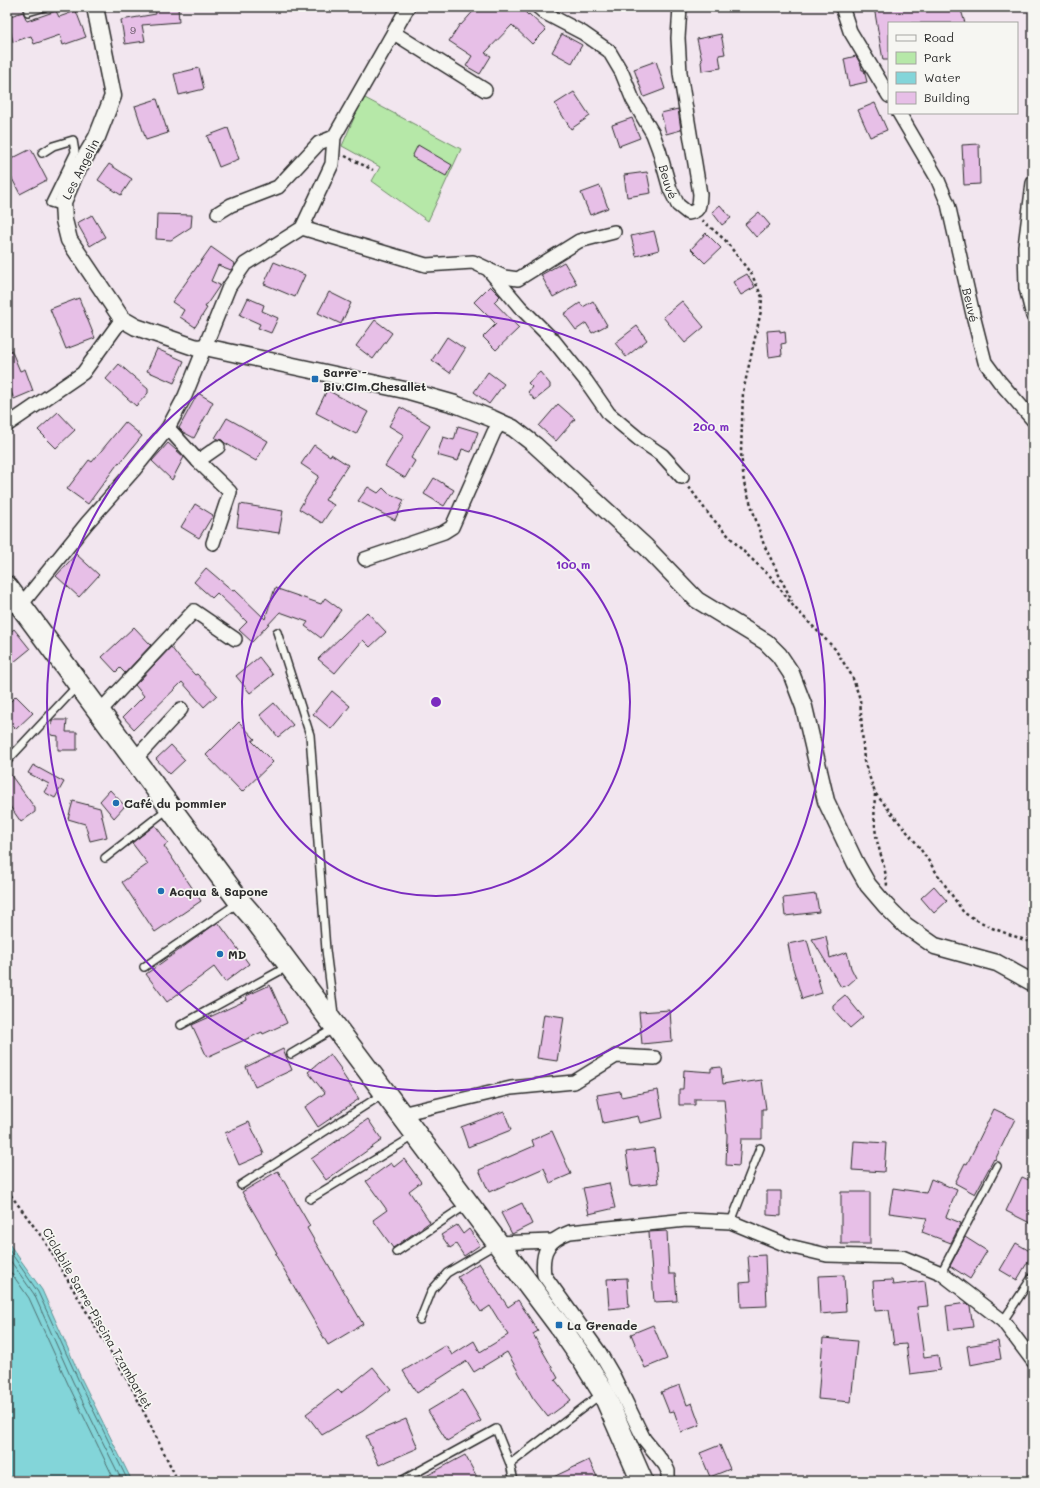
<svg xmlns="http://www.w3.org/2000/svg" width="1040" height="1488" font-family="Mali,sans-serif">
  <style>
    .green { fill: #b6e8a8; stroke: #708a6a }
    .water { fill: #83d5d9; stroke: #609193 }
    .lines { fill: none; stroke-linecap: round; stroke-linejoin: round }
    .shore { stroke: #4e6f71; stroke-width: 1 }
    .building { fill: #e7bfe7; stroke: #2b2b2b }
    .service-casing { stroke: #2b2b2b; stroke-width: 10 }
    .minor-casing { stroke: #2b2b2b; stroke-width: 16 }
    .tertiary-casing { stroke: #2b2b2b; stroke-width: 19 }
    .primary-casing { stroke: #2b2b2b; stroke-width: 24 }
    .path { stroke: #2b2b2b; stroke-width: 2.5; stroke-dasharray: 3 3; stroke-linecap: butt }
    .service { stroke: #f6f6f2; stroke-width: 7 }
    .minor { stroke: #f6f6f2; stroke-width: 13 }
    .tertiary { stroke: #f6f6f2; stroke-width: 16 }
    .primary { stroke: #f6f6f2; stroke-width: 21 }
    .ring { fill: none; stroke: #7b2cbf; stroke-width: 2 }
    .poi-dot { fill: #1f6fb2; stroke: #f6f6f2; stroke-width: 1.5 }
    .labels { text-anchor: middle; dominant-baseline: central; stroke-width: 3.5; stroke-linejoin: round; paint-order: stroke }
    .number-label { font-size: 10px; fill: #5a505a }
    .street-label { font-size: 12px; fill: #2b2b2b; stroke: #f6f6f2 }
    .poi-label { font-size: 12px; font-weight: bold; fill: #2b2b2b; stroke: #f6f6f2; text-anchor: start }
    .centre { fill: #7b2cbf; stroke: #f6f6f2; stroke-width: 2 }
    .ring-label { font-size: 12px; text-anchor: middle; font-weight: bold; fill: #7b2cbf; stroke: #f6f6f2; stroke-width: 3.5; stroke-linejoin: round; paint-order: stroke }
  </style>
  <rect width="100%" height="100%" fill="#f2e6ef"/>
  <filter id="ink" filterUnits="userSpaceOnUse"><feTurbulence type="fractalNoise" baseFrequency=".025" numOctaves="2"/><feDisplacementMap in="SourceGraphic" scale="8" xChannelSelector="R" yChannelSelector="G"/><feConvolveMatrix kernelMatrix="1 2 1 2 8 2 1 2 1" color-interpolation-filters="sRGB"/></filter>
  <g filter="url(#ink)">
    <path class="green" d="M363 97 461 149 428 221 372 181 380 167 342 146Z"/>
    <path class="water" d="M7 1241 42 1290 81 1378 132 1481H7Z"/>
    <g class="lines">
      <path class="shore" d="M7 1247 38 1292 78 1379 128 1481
        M7 1256 34 1294 73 1382 122 1481
        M7 1267 29 1298 68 1384 115 1481"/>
    </g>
    <path class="building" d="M155 7H178L179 22 142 25 145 41 125 44 121 20 156 14Z
      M477 7H520L528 15 529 14 546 30 532 44 512 25 485 53 491 56 480 74 466 66 472 56 449 41 460 24 461 25Z
      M874 7H960L965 23H889V60H883Z
      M56 11 59 17 76 11 86 37 63 45 60 35 34 44 31 36 13 42 7 17 23 12 27 21Z
      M562 34 582 45 572 63 552 52Z
      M721 34 725 54 719 55 721 68 702 71 701 62 702 61 697 39Z
      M856 56 861 65 862 70H864L867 82 849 86 844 59Z
      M656 61 665 89 644 97 634 69Z
      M199 68 204 89 179 95 174 74Z
      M574 92 590 116 571 129 555 104Z
      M157 99 168 133 146 140 135 106Z
      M875 103 887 130 870 137 858 110Z
      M678 109 681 130 666 134 661 113Z
      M632 118 640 138 619 146 612 125Z
      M228 128 239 159 219 167 207 136Z
      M979 144 980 184 964 185 962 145Z
      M418 145 452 165 446 176 412 157Z
      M31 149 47 180 20 194 7 169V161Z
      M109 164 132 179 121 195 98 180Z
      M647 172 651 193 627 197 624 175Z
      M600 186 608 208 590 215 581 193Z
      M720 205 731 218 722 225 712 212Z
      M759 212 770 225 756 237 745 224Z
      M157 214 192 215 191 227 171 240 156 239Z
      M92 215 105 237 90 246 77 223Z
      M654 231 659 250 636 256 631 236Z
      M706 233 721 248 705 263 691 249Z
      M211 247 235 264 231 270 218 265 211 281 220 285 205 307 207 308 195 327 180 317 184 310 172 302Z
      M274 262 305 275 295 297 264 284Z
      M564 262 577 284 553 297 541 275Z
      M747 274 755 287 741 295 733 282Z
      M490 286 500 296 494 302 519 328 496 350 483 337 496 324 474 302Z
      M329 292 351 303 341 324 318 313Z
      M79 298 95 338 66 349 50 309Z
      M248 298 264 305 262 311 278 318 271 333 258 328 260 324 240 315Z
      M593 301 607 325 592 333 586 323 576 330 564 314 580 303 583 307Z
      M682 301 704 327 685 343 663 317Z
      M375 320 392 333 373 359 356 346Z
      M637 326 647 340 626 357 615 343Z
      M780 330V332L785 331 786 343 781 344 782 355 769 357 767 331Z
      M447 337 465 349 450 373 432 360Z
      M7 340 20 371 25 369 33 391 14 399 7 382Z
      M157 349 184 361 174 383 147 371Z
      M119 364 148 389V393L136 406 106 379Z
      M488 372 504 384 489 404 474 392Z
      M540 372 550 384V388L535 400 528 392 532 387 528 383Z
      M327 390 368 412 356 434 316 413Z
      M198 393 213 402 194 438 183 432 179 428Z
      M558 404 575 419 556 441 539 426Z
      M400 407 430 425 411 458 415 461 405 478 385 466 404 435 389 426Z
      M58 412 75 430 56 448 38 430Z
      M227 418 268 441 256 461 225 443 222 440 215 438Z
      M125 422 142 436 120 463 119 462 88 504 67 489 89 460 92 462Z
      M458 426 478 432 471 452 462 449 458 461 437 455 443 437 454 440Z
      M168 443 184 457 172 480 152 461Z
      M314 445 330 456 331 454 348 465 325 500 334 505 322 523 299 509 319 476 301 464Z
      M434 478 454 490 444 506 424 494Z
      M368 487 378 493 383 488 388 493 404 500 395 520 358 501Z
      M195 504 213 515 199 538 181 527Z
      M240 504 283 511 279 533 237 527Z
      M76 554 99 575 79 597 56 576Z
      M206 568 233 591 235 590 265 619 275 588 321 604 325 598 341 610 321 638 305 626 308 622 280 612 252 642 239 630 247 622 217 593 212 598 194 582Z
      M367 612 386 632 370 647 363 640 335 673 318 659Z
      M134 627 151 645 125 673 120 668 116 672 102 657Z
      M14 629 30 649 14 662 7 653V635Z
      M171 647 181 660 195 675 197 674 217 695 204 707 182 682 134 729 123 717 144 696 135 685Z
      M259 657 273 675 250 693 236 676Z
      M332 691 350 706 331 729 313 714Z
      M16 696 33 713 16 729 7 720V705Z
      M274 703 293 725 278 737 260 715Z
      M52 720H67L66 732H77V750H58V736L51 735Z
      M239 722 255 739 252 741 273 762 242 792 206 755Z
      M171 745 185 760 170 774 156 759Z
      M33 765 64 782 55 798 44 792 49 784 28 773Z
      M7 770 35 808V812L21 822 7 802Z
      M110 790 125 806 114 818 100 801Z
      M73 801 100 808 107 837 90 841 85 824 68 819Z
      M155 825 168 843 164 846 201 901 155 932 122 882 148 864 132 843Z
      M934 886 947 901 934 913 921 898Z
      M816 894 819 912 785 916 783 898Z
      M218 922 249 964 225 982 214 967 167 1002 146 974Z
      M826 936 830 958 847 952 851 968 856 978 848 985 841 987 812 939Z
      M807 940 822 993 802 999 792 965 788 944Z
      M270 985 287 1023 263 1034 262 1032 207 1057 192 1025 247 1000 246 996Z
      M845 995 863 1017 850 1028 833 1009V1005Z
      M670 1010 672 1041 642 1044 639 1012Z
      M544 1014 564 1017 557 1061 537 1058Z
      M283 1049 292 1070 255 1087 246 1067Z
      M330 1054 341 1069 340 1070 359 1099 318 1127 305 1107 325 1093 308 1072Z
      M721 1067 723 1084 741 1081V1083L762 1080 766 1109H762V1139H741L739 1166 726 1165 727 1135 724 1099H695V1105H679V1089H683L684 1070 711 1072V1068Z
      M658 1090 663 1118 640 1123 638 1116 603 1123 597 1095 620 1091 621 1097Z
      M994 1109 1015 1119 995 1160 994 1159 975 1194 955 1183 965 1163 967 1164Z
      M504 1111 511 1130 468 1147 461 1127Z
      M368 1119 382 1140 326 1180 311 1159Z
      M249 1122 264 1154 239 1165 225 1133Z
      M552 1131 571 1174 550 1183 544 1168 489 1192 479 1170 534 1146 532 1140Z
      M854 1141 886 1143 884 1172 852 1170Z
      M654 1148 658 1183 631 1186 626 1152Z
      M404 1159 421 1182 409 1191 430 1222 393 1248 373 1220 387 1210 366 1181 391 1163 394 1167Z
      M278 1171 310 1226 307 1228 363 1324 328 1345 275 1254 277 1253 242 1192Z
      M1022 1177 1033 1182V1217L1030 1223 1006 1211Z
      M931 1179 957 1190 946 1217 961 1223 951 1243 922 1232 927 1218 889 1213 893 1188 926 1193Z
      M609 1183 615 1208 589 1214 583 1188Z
      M767 1191H781V1216L767 1215Z
      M841 1192H870V1244H841Z
      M522 1203 532 1224 512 1234 501 1213Z
      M457 1225 463 1234 469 1229 480 1245 464 1256 456 1244 450 1248 441 1235Z
      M667 1231 669 1274H675L677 1301 654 1302 649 1232Z
      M965 1237 987 1251 970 1279 950 1266Z
      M1016 1243 1033 1253 1017 1280 1000 1270Z
      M765 1255 767 1306 741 1307 740 1283 750 1282 748 1256Z
      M479 1263 508 1307 518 1300 538 1331 533 1334 558 1378 555 1380 571 1400 548 1417 533 1398 507 1352 474 1372 467 1361 417 1393 403 1371 446 1345 452 1355 474 1341 480 1352 508 1335 490 1306 481 1312 458 1277Z
      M844 1275 846 1312 820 1314 818 1276Z
      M627 1278 629 1307 609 1309 607 1279Z
      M892 1280 893 1285 925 1281 928 1306 917 1307 924 1357 938 1355 940 1370 910 1374 906 1344 894 1345 889 1310 875 1311 873 1281Z
      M967 1303 970 1306 973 1327 949 1330 946 1306Z
      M653 1325 667 1359 645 1368 631 1334Z
      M823 1338 857 1341 851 1402 818 1399Z
      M998 1341 1001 1359 970 1365 967 1346Z
      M373 1367 391 1389 363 1411 322 1435 306 1414 338 1390 341 1393Z
      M680 1385 687 1405 692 1403 700 1425 681 1432 674 1411 669 1412 661 1392Z
      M463 1390 481 1421 447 1441 428 1411Z
      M406 1419 418 1448 379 1465 366 1436Z
      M720 1445 730 1469 710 1477 700 1453Z
      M465 1455 477 1477 469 1481H417Z
      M589 1460 599 1481H545Z"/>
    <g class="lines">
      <defs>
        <path id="service" d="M28 12 45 7
          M42 153 53 146 73 140 75 152 50 203 63 207
          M277 632 310 735 326 950 334 1014
          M7 761 78 685
          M105 858 169 808
          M144 967 238 903
          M181 1025 287 967
          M291 1054 335 1028
          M241 1185 383 1094
          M310 1199 414 1136
          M731 1222 760 1148
          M396 1252 466 1205
          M941 1273 997 1166
          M420 1320 432 1290 447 1273 496 1244
          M1003 1321 1033 1276
          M401 1481 496 1429 510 1464
          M514 1481 510 1464 601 1394"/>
        <g id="minor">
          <path id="s1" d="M538 7 545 13 583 33 609 51 622 73 633 100 653 134 659 150 670 189 678 205 688 213C701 211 699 205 700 194L680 73 678 38 680 7"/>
          <path d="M842 7 850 31 889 96"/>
          <path d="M394 33 485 90"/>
          <path id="s2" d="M899 113 937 178 948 204 974 319 985 362 999 381 1033 420"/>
          <path d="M1033 183 1025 246 1026 288 1033 316"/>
          <path d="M218 213 231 205 278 187 319 143 334 137"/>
          <path d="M302 228 426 265 473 262 488 269 520 307 554 341 586 381 609 414 640 440 662 455 682 477"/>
          <path d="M491 271 504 277 518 279 579 241 614 232"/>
          <path d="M7 425 83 373 122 319"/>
          <path d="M168 428 198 461 230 492 213 543"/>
          <path d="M198 461 218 447"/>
          <path d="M365 559 444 532 452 527 494 432 501 422"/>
          <path d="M21 605 87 523 134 470 168 428 185 396 229 287 245 264 302 228 332 164 334 137 408 7"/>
          <path d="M100 711 194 611 235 639"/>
          <path d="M135 759 181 709"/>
          <path d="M401 1114 511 1088 574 1082 616 1056 655 1058"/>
          <path d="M498 1243 552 1241"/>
          <path d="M668 1481V1471L665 1465 644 1439 638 1427 614 1377 600 1353 544 1275C541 1251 548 1240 570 1232L686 1220 731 1222 789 1246 827 1255 902 1257 941 1273 1003 1321 1033 1361"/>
        </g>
        <path id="tertiary" d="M95 7 113 96 97 137 75 174 63 202 64 220 69 240 122 319 136 327 197 348 205 347 409 391 455 404 493 419 513 428 535 445 646 547 697 600 766 642 779 655 791 673 804 707 826 801 855 862 868 885 886 906 905 925 935 946 997 963 1033 983"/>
        <path id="primary" d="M7 587 240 902 254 918 559 1325 583 1360 603 1392 642 1481"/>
      </defs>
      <use href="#service" class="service-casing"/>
      <use href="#minor" class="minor-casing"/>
      <use href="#tertiary" class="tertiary-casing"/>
      <use href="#primary" class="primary-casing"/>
      <path class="path" d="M345 156 373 170
        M702 220 725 240 752 275 762 297 761 311 743 392 741 453 744 483 764 545 792 601
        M689 487 710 516 742 550 771 577 794 607 835 649 852 676 860 699 864 761 875 793 917 844 964 913 992 928 1033 943
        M875 794C874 810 874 825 877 841 881 856 886 870 887 886
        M7 1190 44 1240 133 1390 178 1481"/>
      <use href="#service" class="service"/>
      <use href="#minor" class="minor"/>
      <use href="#tertiary" class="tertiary"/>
      <use href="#primary" class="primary"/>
    </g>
  </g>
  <g class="ring">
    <circle cx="436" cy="702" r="194"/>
    <circle cx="436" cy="702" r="389"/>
  </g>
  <g class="poi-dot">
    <rect x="311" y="375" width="8" height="8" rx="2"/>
    <circle cx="116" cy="803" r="4"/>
    <circle cx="161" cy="891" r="4"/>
    <circle cx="220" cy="954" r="4"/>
    <rect x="555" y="1321" width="8" height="8" rx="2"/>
  </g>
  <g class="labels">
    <g class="number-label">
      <text x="133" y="30">9</text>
    </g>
    <g class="street-label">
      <text transform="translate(80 169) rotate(-63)">Les Angelin</text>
      <text stroke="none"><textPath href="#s1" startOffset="228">Beuvé</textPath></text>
      <text stroke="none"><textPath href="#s2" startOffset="207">Beuvé</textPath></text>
      <text transform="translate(98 1318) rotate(60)">Ciclabile Sarre-Piscina Tzambarlet</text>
    </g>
    <g class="poi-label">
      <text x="323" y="372">Sarre -<tspan x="323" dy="14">Biv.Cim.Chesallet</tspan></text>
      <text x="124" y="803">Café du pommier</text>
      <text x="169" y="891">Acqua &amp; Sapone</text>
      <text x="228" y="954">MD</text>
      <text x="567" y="1325">La Grenade</text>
    </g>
  </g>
  <circle cx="436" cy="702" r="6" class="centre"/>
  <g class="ring-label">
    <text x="711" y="431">200 m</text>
    <text x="573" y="569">100 m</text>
  </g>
  <rect width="1040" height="1488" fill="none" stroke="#f6f6f2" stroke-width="24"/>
  <rect x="12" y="12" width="1016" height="1464" fill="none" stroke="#2b2b2b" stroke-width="1.5" filter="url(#ink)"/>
  <rect x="888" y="22" width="130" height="92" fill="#f6f6f2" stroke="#a5a5a2"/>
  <rect x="896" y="35" width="20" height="6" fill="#f6f6f2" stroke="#a5a5a2"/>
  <text x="924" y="42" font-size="12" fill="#2b2b2b">Road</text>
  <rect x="896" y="52" width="20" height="12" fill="#b6e8a8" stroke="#a5a5a2"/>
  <text x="924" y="62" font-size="12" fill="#2b2b2b">Park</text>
  <rect x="896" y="72" width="20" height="12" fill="#83d5d9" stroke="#a5a5a2"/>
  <text x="924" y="82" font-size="12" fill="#2b2b2b">Water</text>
  <rect x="896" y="92" width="20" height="12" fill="#e7bfe7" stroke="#a5a5a2"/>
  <text x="924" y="102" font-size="12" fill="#2b2b2b">Building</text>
</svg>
